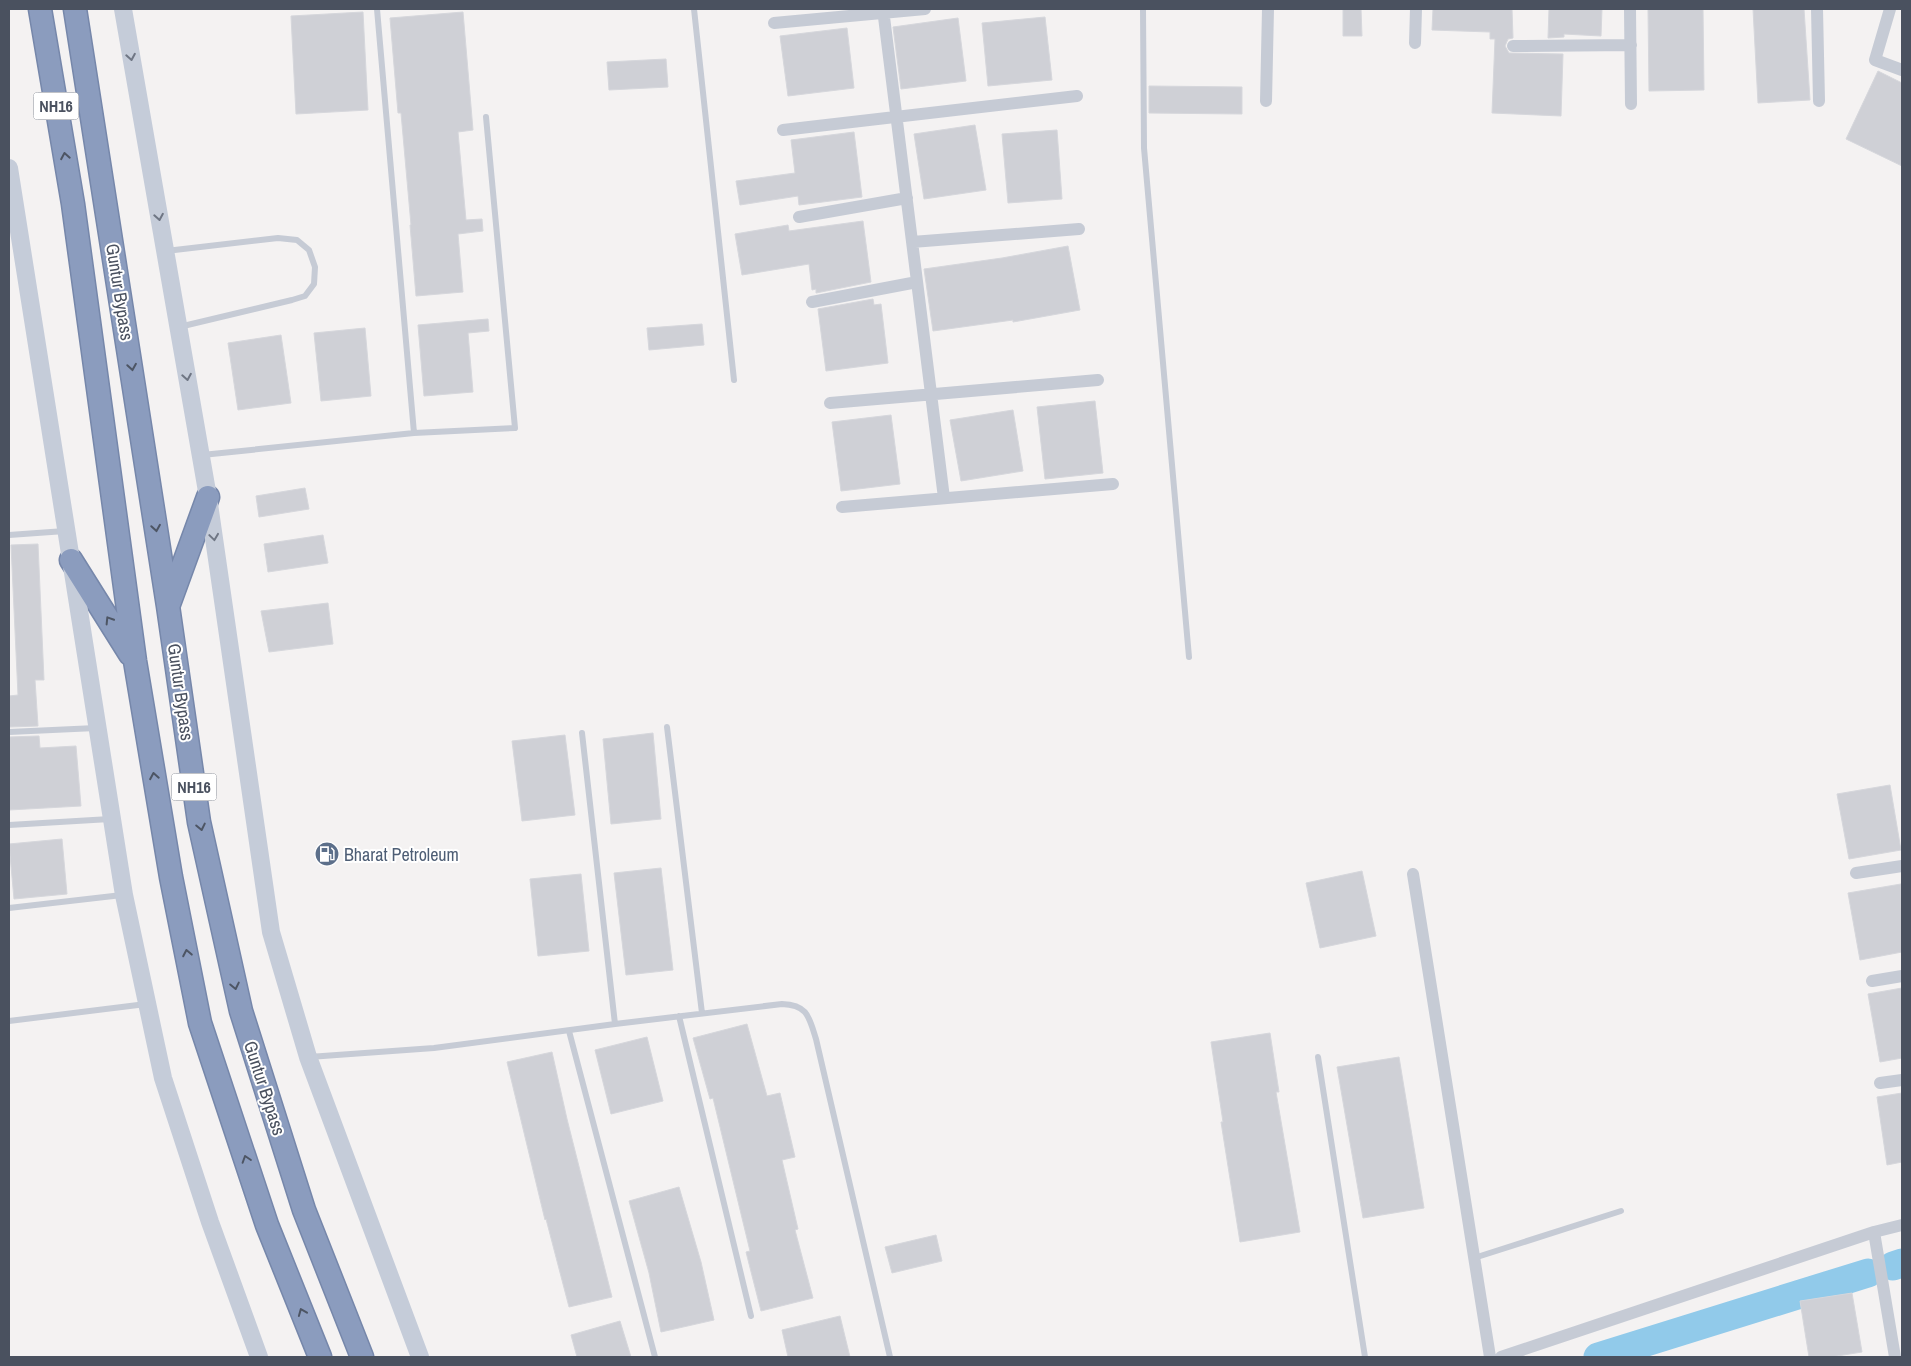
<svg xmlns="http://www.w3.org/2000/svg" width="1911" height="1366" font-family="'Archivo Narrow',sans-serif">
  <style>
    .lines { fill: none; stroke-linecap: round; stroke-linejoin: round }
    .river { stroke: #91caea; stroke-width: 29 }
    .building { fill: #cfd0d6; stroke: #d6d7dc }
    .highway-casing { stroke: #7687aa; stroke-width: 25 }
    .lane { stroke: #c6cbd5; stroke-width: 6 }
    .street { stroke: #c6cbd5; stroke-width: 12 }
    .secondary { stroke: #c5ccd9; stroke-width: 18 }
    .highway { stroke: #8b9cbe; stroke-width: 22 }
    .oneway { stroke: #6f7684 }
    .oneway2 { stroke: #4d5564 }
    .labels { text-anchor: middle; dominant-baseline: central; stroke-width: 4; stroke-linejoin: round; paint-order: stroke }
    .shield { fill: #fff; stroke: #80858f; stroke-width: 1 }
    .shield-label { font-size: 16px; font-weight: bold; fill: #4a515f }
    .street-label { font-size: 18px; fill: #4a515f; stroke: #fff }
    .service-label { font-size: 18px; fill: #4e5e75; stroke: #fff; text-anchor: start }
  </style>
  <rect width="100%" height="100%" fill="#f4f2f2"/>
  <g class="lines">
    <path class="river" d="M1893 1266 1902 1263
      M1598 1357 1868 1273"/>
  </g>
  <path class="building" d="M1343 9H1361L1362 36H1343Z
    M1433 9H1512L1513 38 1508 39 1505 46 1509 53 1563 54 1561 116 1492 113 1495 39H1490V32L1432 30Z
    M1549 9H1602L1601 36 1564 34V37L1548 38Z
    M1648 9H1703L1704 90 1649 91Z
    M1753 9H1804L1810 100 1758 103Z
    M363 12 368 110 296 114 291 16Z
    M463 12 473 130 458 132 466 220 482 219 483 231 458 234 463 292 416 296 410 225H411L401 113H398L390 18Z
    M1045 17 1052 80 988 86 982 23Z
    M958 18 966 81 901 89 893 27Z
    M847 28 854 88 788 96 780 36Z
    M666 59 668 87 609 90 607 62Z
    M1878 71 1902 83V166L1846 139Z
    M1149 86 1242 87V114L1149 113Z
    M975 125 986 190 924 199 914 134Z
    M1057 130 1062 199 1008 203 1002 134Z
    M854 132 862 197 799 205 798 196 740 205 736 181 795 173 791 140Z
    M863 221 871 282 816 293V289L812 290 809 264 742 275 735 234 788 225 789 231Z
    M1068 246 1080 310 1013 322V320L933 331 924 269 1002 258Z
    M873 299 874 305 881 304 888 363 826 371 818 309Z
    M488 319 489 331 468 333 473 392 424 396 418 325Z
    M702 324 704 345 649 350 647 328Z
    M365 328 371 396 321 401 314 333Z
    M281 335 291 403 238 410 228 343Z
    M1095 401 1103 473 1045 479 1037 407Z
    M1013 410 1023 471 961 481 950 420Z
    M891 415 900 484 841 491 832 422Z
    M305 488 309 509 259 517 256 496Z
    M323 535 328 563 268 572 264 544Z
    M38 544 44 680H35L38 726 9 727V696L18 695 11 545Z
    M328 603 333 644 269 652 261 611Z
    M653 733 661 819 611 824 603 739Z
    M565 735 575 815 522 821 512 741Z
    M39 736 40 748 76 746 81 806 9 810V737Z
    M1890 785 1901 850 1849 859 1837 794Z
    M62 839 67 894 14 899 9 844Z
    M661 868 673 970 626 975 614 873Z
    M1362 871 1376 936 1320 948 1306 883Z
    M581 874 589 951 538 956 530 879Z
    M1901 884 1902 952 1860 960 1848 893Z
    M1902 988V1058L1880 1062 1868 994Z
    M747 1024 767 1096 780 1093 795 1157 782 1160 798 1229 795 1230 813 1298 761 1311 746 1252 750 1251 713 1098 710 1099 693 1038Z
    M1270 1033 1279 1092H1276L1300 1232 1240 1242 1221 1122H1223L1211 1042Z
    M647 1037 663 1101 611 1114 595 1050Z
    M552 1052 567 1119 612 1297 569 1307 546 1219 545 1220 507 1062Z
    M1399 1057 1424 1208 1363 1218 1337 1067Z
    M1902 1093V1162L1887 1165 1877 1097Z
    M679 1187 701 1262 714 1320 661 1332 649 1273 629 1201Z
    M936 1235 942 1261 892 1273 885 1247Z
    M1852 1293 1862 1352 1831 1357H1809L1800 1301Z
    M840 1316 850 1357H788L782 1330Z
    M620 1321 631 1357H577L571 1335Z"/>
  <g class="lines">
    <defs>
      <path id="highway" d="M40 9 73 204 135 661 171 877 200 1023 267 1225 320 1357
        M75 9 168 606 199 822 241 1011 304 1210 362 1357
        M71 560 130 654
        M169 604 208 497"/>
    </defs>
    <use href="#highway" class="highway-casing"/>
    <path class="lane" d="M377 9 414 433
      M694 9 734 380
      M1143 9 1144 148 1189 657
      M166 251 278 238 297 240 309 250 315 267 314 284 305 296 292 300 179 327
      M202 455 414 433 515 428 486 117
      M9 535 65 531
      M667 727 702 1013
      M9 732 96 728
      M582 733 615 1024
      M9 825 110 819
      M9 908 122 895
      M679 1016 751 1316
      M9 1021 146 1004
      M569 1031 655 1357
      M309 1057 434 1048 615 1024 782 1004C808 1005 809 1017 816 1039L890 1357
      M1318 1057 1365 1357
      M1474 1258 1621 1211"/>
    <path class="street" d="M883 9 944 498
      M1630 9 1631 104
      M1817 9 1819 101
      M1890 9 1875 60 1902 70
      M774 23 925 9
      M1415 43 1416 9
      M1513 46 1631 45
      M1266 101 1268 9
      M783 130 1077 96
      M799 217 907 198
      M912 242 1079 229
      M812 302 917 282
      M830 403 1098 380
      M842 507 1113 484
      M1856 873 1902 866
      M1413 874 1490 1357
      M1872 981 1902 976
      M1880 1083 1902 1080
      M1874 1232 1895 1357
      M1501 1357 1874 1232 1902 1225"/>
    <path class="secondary" d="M123 9 208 497 271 932 308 1057 420 1357
      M9 168 124 895 163 1078 210 1222 259 1357"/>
    <use href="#highway" class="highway"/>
  </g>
  <defs><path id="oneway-chevron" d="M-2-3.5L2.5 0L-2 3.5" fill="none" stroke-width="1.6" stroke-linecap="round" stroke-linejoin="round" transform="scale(1.25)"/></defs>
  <g class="oneway">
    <use href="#oneway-chevron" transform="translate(131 57) rotate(80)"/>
    <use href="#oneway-chevron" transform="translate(159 217) rotate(80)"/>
    <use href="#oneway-chevron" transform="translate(187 377) rotate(80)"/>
    <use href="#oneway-chevron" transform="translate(214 537) rotate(82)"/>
  </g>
  <g class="oneway2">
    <use href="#oneway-chevron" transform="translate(65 156) rotate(-100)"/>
    <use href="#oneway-chevron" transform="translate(132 367) rotate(81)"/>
    <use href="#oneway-chevron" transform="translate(156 528) rotate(81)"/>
    <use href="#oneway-chevron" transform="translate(109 620) rotate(-122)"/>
    <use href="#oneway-chevron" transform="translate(154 776) rotate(-100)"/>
    <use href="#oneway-chevron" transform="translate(201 827) rotate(78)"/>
    <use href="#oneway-chevron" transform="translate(187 953) rotate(-101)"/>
    <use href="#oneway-chevron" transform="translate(235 986) rotate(78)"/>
    <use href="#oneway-chevron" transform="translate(246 1159) rotate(-108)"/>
    <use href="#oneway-chevron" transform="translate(302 1312) rotate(-112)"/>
  </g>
  <defs>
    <symbol id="fuel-disc" viewBox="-11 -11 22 22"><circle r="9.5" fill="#5c6f8a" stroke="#fff"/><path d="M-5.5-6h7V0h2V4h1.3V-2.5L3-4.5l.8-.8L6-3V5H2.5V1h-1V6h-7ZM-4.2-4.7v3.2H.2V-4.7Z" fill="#fff"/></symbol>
  </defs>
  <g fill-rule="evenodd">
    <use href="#fuel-disc" x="313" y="840" width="28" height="28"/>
  </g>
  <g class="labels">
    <g class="shield">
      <rect x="33.5" y="92.5" width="45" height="27" rx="4"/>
      <rect x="171.5" y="773.5" width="45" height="27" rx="4"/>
    </g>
    <g class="shield-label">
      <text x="56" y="106">NH16</text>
      <text x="194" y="787">NH16</text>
    </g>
    <g class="street-label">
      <text transform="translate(120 292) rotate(81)">Guntur Bypass</text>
      <text transform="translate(181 692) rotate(82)">Guntur Bypass</text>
      <text transform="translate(265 1088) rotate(72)">Guntur Bypass</text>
    </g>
    <g class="service-label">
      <text x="344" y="854">Bharat Petroleum</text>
    </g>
  </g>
  <rect width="1911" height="1366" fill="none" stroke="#4a515f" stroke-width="20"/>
</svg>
